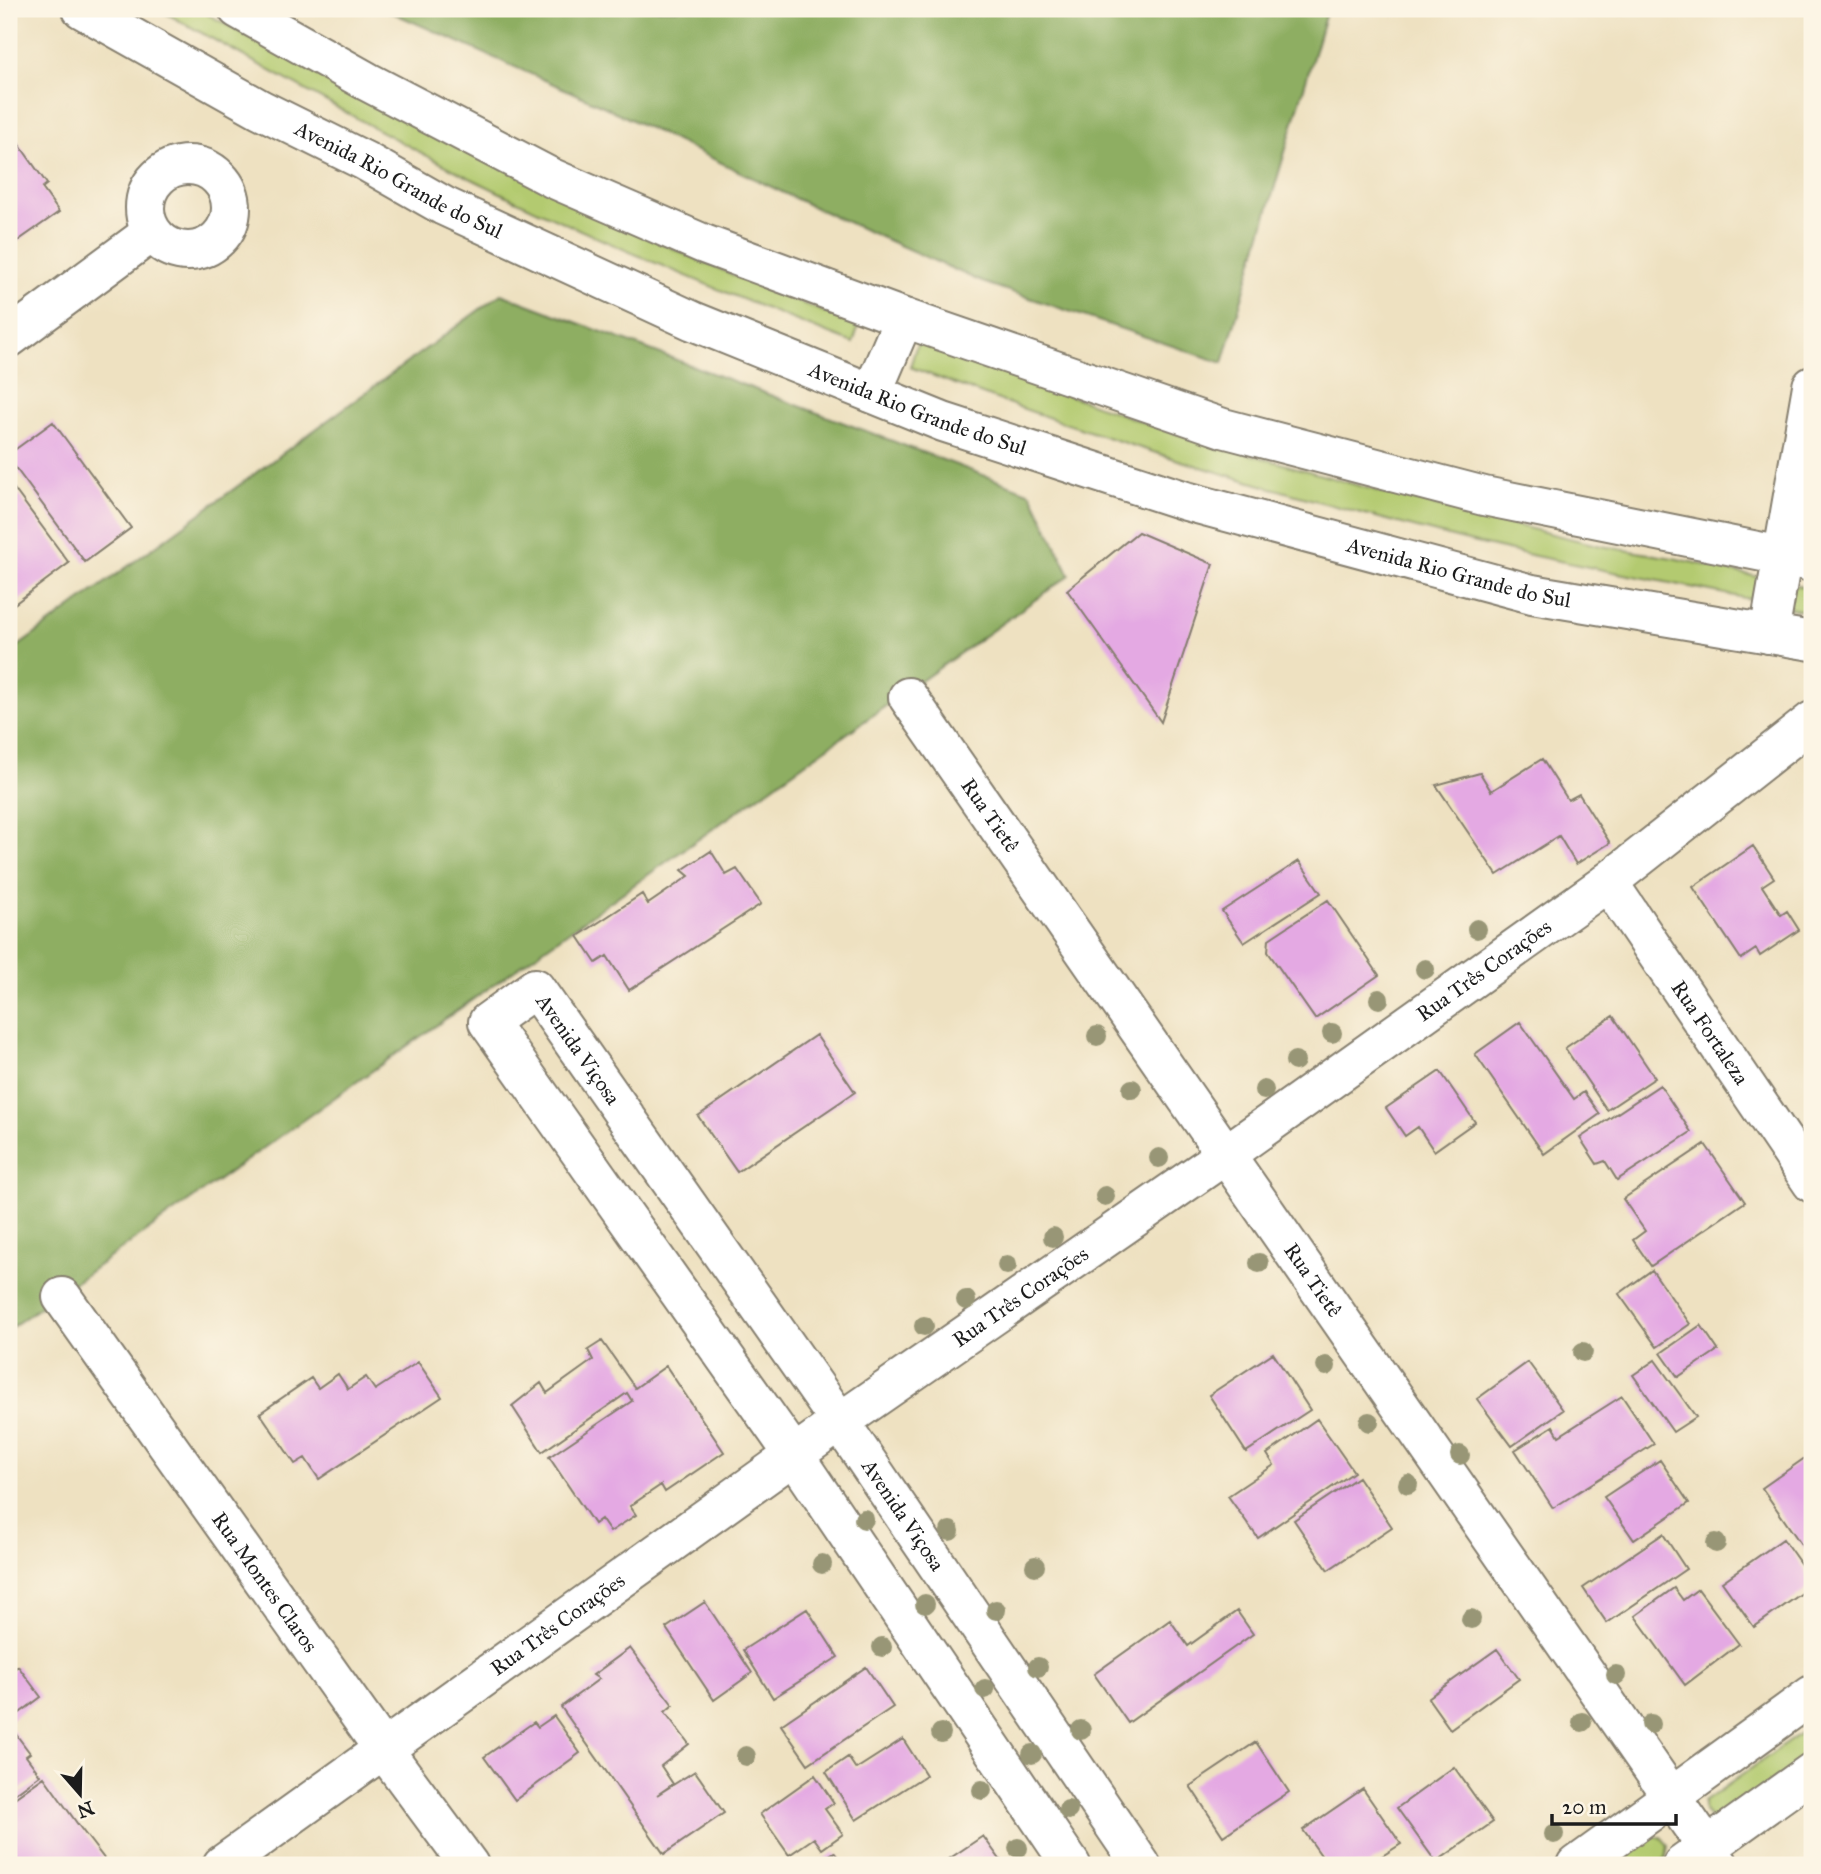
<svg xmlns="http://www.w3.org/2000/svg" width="1821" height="1874" font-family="'IM FELL Great Primer',serif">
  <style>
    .green { fill: #b3ca6f; stroke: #687346; stroke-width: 2 }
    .forest { fill: #8eae62; stroke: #55653f; stroke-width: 2 }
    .building { fill: #e4a9e3 }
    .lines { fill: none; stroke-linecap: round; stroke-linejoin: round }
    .minor-casing { stroke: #857e6e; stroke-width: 42 }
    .major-casing { stroke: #857e6e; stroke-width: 42 }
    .minor { stroke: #fff; stroke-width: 38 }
    .major { stroke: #fff; stroke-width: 38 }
    .tree { fill: #989676 }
    .labels { text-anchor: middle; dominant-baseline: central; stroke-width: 5; stroke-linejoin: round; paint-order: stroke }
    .street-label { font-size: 21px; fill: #1c1c1c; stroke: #fcf5e5 }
  </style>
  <rect width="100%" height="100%" fill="#fcf5e5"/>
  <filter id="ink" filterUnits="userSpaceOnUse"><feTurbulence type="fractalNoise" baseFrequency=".0143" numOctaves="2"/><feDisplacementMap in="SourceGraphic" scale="14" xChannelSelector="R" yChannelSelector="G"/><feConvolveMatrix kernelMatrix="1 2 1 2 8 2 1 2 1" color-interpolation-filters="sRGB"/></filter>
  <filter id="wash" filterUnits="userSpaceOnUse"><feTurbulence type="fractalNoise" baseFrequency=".00686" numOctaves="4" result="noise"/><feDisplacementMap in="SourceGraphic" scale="28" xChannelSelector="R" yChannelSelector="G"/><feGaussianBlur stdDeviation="1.57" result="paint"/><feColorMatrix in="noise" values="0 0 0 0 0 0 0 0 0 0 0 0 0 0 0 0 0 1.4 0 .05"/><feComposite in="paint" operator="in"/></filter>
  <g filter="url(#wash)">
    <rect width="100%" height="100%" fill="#eee1c1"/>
    <path class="green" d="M158 9H198L319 75 615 223 765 289 859 325 853 343C724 293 597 241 474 180 367 126 263 66 158 9Z
      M918 341 1168 431 1381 492 1601 546 1673 558 1812 589V613C1695 585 1576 568 1460 539 1274 492 1089 436 910 367Z
      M1812 1725V1755L1719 1819H1711L1704 1811V1802Z
      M1652 1837H1661L1668 1845 1666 1858 1656 1865H1612Z"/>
    <path class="forest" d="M384 9H1327L1223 363 982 282 809 205 603 106Z
      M501 294 1031 493 1070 575 9 1329V653Z"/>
    <g id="blocks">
      <path class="building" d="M9 130 47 184 42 188 59 212 9 247Z
        M53 422 131 528 85 562 9 459V454Z
        M9 482 69 563 9 608Z
        M1138 532 1213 564 1161 722 1067 590Z
        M1542 759 1568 800 1579 794 1610 843 1576 864 1559 836 1497 875 1436 785 1480 773 1491 791Z
        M1753 846 1774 878 1762 886 1781 915 1787 911 1799 930 1760 956 1756 949 1741 959 1693 887Z
        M711 851 726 875 737 869 761 904 629 990 607 956 596 963 578 936 642 894 648 904 689 876 682 870Z
        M1299 861 1321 893 1244 943 1222 911Z
        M1328 900 1379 975 1315 1019 1268 952 1269 939Z
        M1613 1016 1655 1078 1607 1110 1565 1048Z
        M1520 1022 1574 1099 1584 1092 1600 1114 1544 1154 1475 1054Z
        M816 1035 855 1092 737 1172 698 1116Z
        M1440 1071 1475 1122 1434 1151 1418 1127 1405 1136 1386 1108Z
        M1660 1085 1691 1132 1617 1180 1605 1161 1597 1164 1580 1138Z
        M1705 1144 1745 1202 1651 1266 1633 1240 1645 1231 1623 1199Z
        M1652 1270 1690 1324 1657 1347 1619 1294Z
        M1701 1325 1718 1350 1678 1377 1661 1353Z
        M602 1341 635 1388 666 1366 724 1452 665 1492 661 1485 630 1506 636 1515 610 1532 601 1519 594 1524 549 1457 632 1401 627 1393 542 1452 512 1406 541 1383 547 1393 593 1360 588 1350Z
        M1273 1353 1310 1410 1246 1452 1209 1395Z
        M1655 1360 1696 1417 1673 1432 1633 1375Z
        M418 1362 442 1397 319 1479 305 1458 295 1464 260 1413 311 1378 318 1388 338 1374 348 1389 366 1377 375 1390Z
        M1528 1362 1563 1410 1512 1446 1477 1399Z
        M1622 1396 1654 1444 1553 1508 1515 1450 1553 1426 1559 1436Z
        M1317 1419 1354 1472 1258 1538 1228 1496 1274 1465 1267 1454Z
        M1812 1453V1560L1762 1488Z
        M1660 1460 1689 1503 1634 1540 1604 1497Z
        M1358 1477 1392 1527 1328 1570 1294 1520Z
        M1663 1534 1686 1569 1607 1623 1583 1588Z
        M1783 1539 1812 1580V1586L1754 1627 1722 1582Z
        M1674 1588 1683 1600 1698 1589 1739 1644 1685 1685 1635 1616Z
        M705 1602 752 1673 714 1700 666 1628Z
        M807 1609 838 1657 773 1698 743 1650Z
        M1237 1611 1253 1634 1128 1723 1094 1674 1170 1620 1188 1646Z
        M630 1648 673 1705 665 1712 689 1744 661 1766 673 1784 657 1795 695 1771 724 1813 664 1854 561 1707 599 1679 593 1675Z
        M1497 1649 1519 1679 1450 1729 1428 1698Z
        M18 1666 41 1697 9 1721V1673Z
        M866 1667 893 1707 808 1764 781 1725Z
        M554 1716 580 1753 515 1800 484 1757 534 1722 538 1727Z
        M9 1725 30 1753 26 1756 40 1775 9 1798Z
        M903 1739 926 1775 856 1820 826 1772 848 1757 856 1769Z
        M1256 1742 1289 1792 1223 1836 1190 1786Z
        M1454 1767 1493 1822 1436 1862 1397 1808Z
        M815 1775 834 1803 825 1809 843 1834 822 1849 814 1838 789 1855 760 1814Z
        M44 1777 79 1826 109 1865H13L9 1859V1802Z
        M1363 1789 1401 1844 1368 1865H1328L1303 1830Z
        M983 1836 1004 1865H940Z
        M834 1852 844 1865H815Z"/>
    </g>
  </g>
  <g filter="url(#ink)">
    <use href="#blocks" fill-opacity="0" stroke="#857e6e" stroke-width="2"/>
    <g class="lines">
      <defs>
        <g id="minor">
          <path id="s1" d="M82 9 260 109 365 161 444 206 693 321 943 422 1186 501 1532 594 1812 641"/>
          <path d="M238 9 368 82 552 178 704 244 904 318 1223 428 1484 496 1812 562"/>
          <circle cx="188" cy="208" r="43"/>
          <path d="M9 338 151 233"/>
          <path d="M872 393 904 318"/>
          <path d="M1769 634 1812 386"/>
          <path id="s2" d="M908 697 1719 1865"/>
          <path id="s3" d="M1608 882 1812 1183"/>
          <path id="s4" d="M62 1297 384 1750 469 1865"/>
          <path id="s5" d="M222 1865 840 1422 1225 1155 1608 882 1812 721"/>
          <path id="s6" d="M1071 1865 794 1455 488 1022 535 988 840 1422 1141 1865"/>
        </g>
        <path id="major" d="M1577 1865 1812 1695
          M1682 1865 1812 1772"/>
      </defs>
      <use href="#minor" class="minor-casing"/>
      <use href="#major" class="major-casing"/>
      <use href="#minor" class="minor"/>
      <use href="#major" class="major"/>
    </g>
    <g class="tree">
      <circle cx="1477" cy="929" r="10"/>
      <circle cx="1425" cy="969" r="10"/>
      <circle cx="1379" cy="999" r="10"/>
      <circle cx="1332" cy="1033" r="10"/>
      <circle cx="1097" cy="1036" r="10"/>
      <circle cx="1295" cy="1061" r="10"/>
      <circle cx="1132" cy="1089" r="10"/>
      <circle cx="1264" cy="1090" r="10"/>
      <circle cx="1159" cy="1158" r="10"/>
      <circle cx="1105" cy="1196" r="10"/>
      <circle cx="1053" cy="1237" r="10"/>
      <circle cx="1259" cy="1263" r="10"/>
      <circle cx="1007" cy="1265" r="10"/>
      <circle cx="966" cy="1300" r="10"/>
      <circle cx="924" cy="1326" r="10"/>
      <circle cx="1583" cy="1352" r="10"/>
      <circle cx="1326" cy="1366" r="10"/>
      <circle cx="1369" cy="1422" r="10"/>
      <circle cx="1460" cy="1455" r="10"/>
      <circle cx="1408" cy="1484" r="10"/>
      <circle cx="864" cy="1519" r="10"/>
      <circle cx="950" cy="1531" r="10"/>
      <circle cx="1716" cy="1543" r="10"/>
      <circle cx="822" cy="1564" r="10"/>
      <circle cx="1035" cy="1566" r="10"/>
      <circle cx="925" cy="1604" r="10"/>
      <circle cx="996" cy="1610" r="10"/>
      <circle cx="1471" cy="1619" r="10"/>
      <circle cx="882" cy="1647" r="10"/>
      <circle cx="1038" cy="1667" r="10"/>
      <circle cx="1616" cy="1675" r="10"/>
      <circle cx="985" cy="1689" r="10"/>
      <circle cx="1582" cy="1722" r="10"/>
      <circle cx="1651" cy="1724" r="10"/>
      <circle cx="1081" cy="1730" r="10"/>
      <circle cx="941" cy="1733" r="10"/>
      <circle cx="1032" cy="1754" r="10"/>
      <circle cx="746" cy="1756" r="10"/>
      <circle cx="982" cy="1790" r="10"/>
      <circle cx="1068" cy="1810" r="10"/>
      <circle cx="1554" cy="1834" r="10"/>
      <circle cx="1018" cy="1848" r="10"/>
    </g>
  </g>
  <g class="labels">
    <g class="street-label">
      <text stroke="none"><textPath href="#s1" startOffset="360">Avenida Rio Grande do Sul</textPath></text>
      <text stroke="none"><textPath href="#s1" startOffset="928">Avenida Rio Grande do Sul</textPath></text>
      <text stroke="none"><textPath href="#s1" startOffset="1494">Avenida Rio Grande do Sul</textPath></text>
      <text stroke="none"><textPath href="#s2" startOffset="144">Rua Tietê</textPath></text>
      <text stroke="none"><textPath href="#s5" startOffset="1547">Rua Três Corações</textPath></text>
      <text stroke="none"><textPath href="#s3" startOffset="182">Rua Fortaleza</textPath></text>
      <text stroke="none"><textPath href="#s6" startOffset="1158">Avenida Viçosa</textPath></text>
      <text stroke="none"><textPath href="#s2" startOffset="710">Rua Tietê</textPath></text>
      <text stroke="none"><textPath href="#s5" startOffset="980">Rua Três Corações</textPath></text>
      <text stroke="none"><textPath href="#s6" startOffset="1726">Avenida Viçosa</textPath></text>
      <text stroke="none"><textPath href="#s4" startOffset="350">Rua Montes Claros</textPath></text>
      <text stroke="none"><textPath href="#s5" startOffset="413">Rua Três Corações</textPath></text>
    </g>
  </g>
  <rect width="1821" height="1874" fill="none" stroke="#fcf5e5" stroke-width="35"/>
  <g transform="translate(80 1794) rotate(160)" stroke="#fcf5e5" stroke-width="5" paint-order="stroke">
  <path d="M0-5L12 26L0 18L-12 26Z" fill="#1c1c1c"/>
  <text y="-10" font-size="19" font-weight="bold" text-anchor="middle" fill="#1c1c1c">N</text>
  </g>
  <path d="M1552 1814v10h124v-10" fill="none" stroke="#1c1c1c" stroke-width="3.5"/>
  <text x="1562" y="1814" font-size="21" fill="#1c1c1c" stroke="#fcf5e5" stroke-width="5" paint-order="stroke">20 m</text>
</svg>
